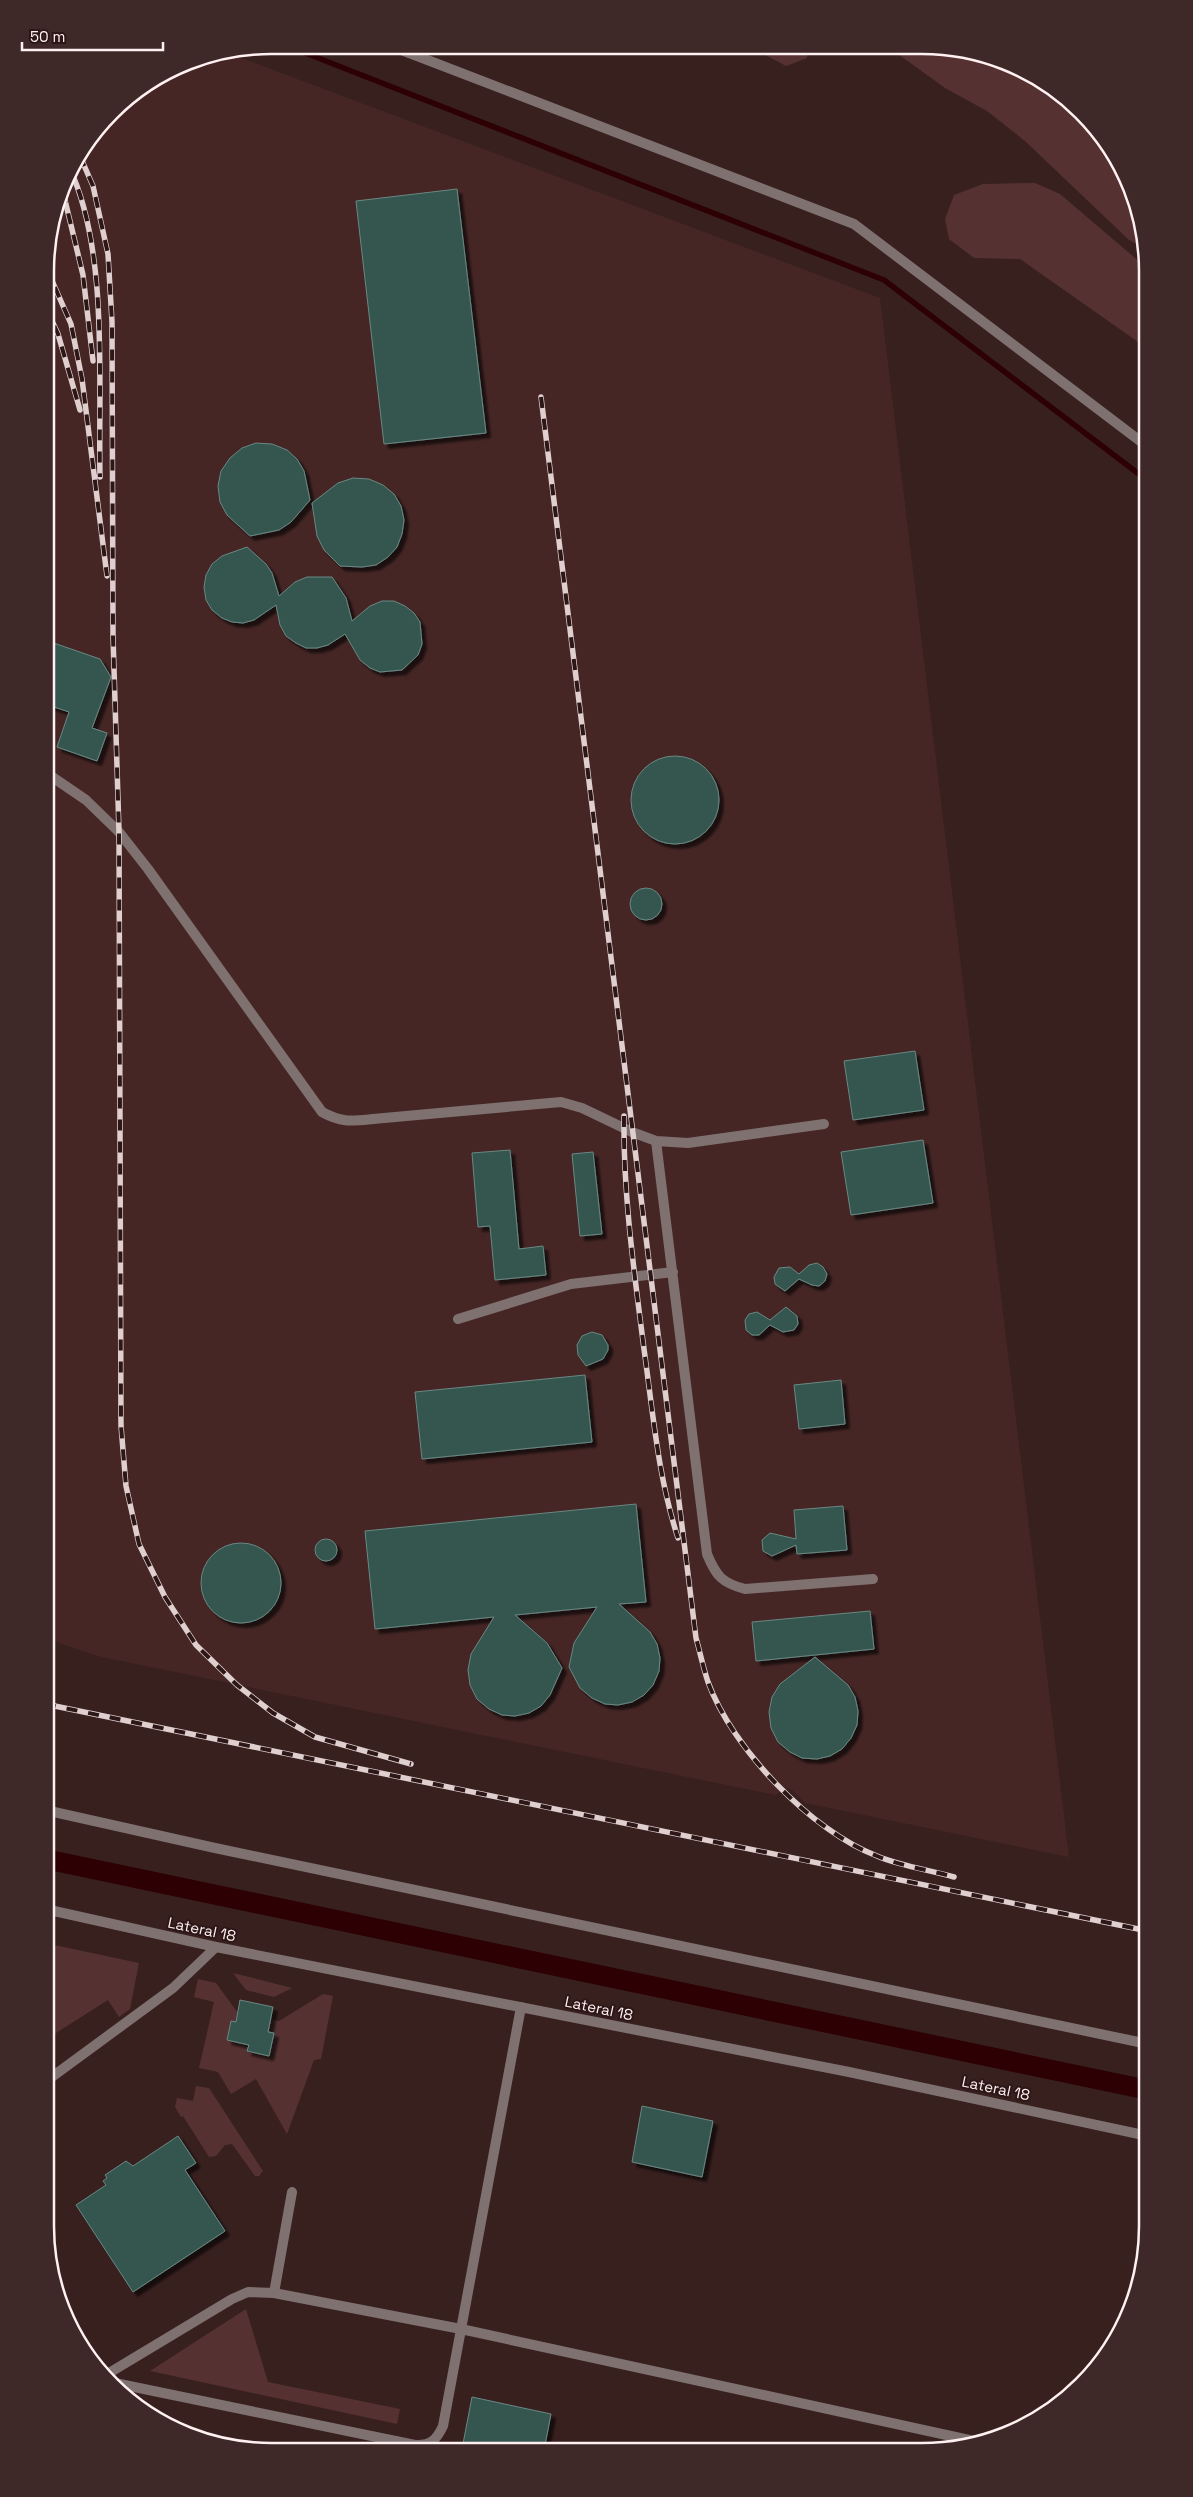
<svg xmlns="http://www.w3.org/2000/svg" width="1193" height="2497" font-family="'Space Grotesk',sans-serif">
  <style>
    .built { fill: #452625 }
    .green { fill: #553231 }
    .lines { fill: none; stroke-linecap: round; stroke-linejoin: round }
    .stream { stroke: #2d0003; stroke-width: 5.5 }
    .canal { stroke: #2d0003; stroke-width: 20 }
    .building { fill: #365450; stroke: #698983; filter: url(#shadow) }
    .service { stroke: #7e7170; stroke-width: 10 }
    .minor { stroke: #7e7170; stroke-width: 10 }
    .tertiary { stroke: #7e7170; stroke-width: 10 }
    .rail-casing { stroke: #dfcfcf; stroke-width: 5.5 }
    .rail { stroke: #2d1616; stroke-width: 4; stroke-dasharray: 11; stroke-linecap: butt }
    .labels { text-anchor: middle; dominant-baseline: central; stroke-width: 4; stroke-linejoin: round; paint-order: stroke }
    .street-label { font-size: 15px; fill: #fff1f1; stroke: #2d1616 }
    .rim { fill: none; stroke: #fff1f1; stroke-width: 2.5 }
  </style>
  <defs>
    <filter id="shadow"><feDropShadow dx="4.5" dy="4.5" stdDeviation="1" flood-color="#0009"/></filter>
  </defs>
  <rect width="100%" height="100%" fill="#38201f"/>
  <path class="built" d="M228 53 880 298 1069 1857 805 1803 790 1788 775 1795 97 1656 45 1638 46 256 68 171 122 101 185 62Z"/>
  <path class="green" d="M752 48H807V58L786 66Z
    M891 49H966L1022 68 1071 101 1110 146 1140 212 1145 248 1129 240 1025 141 987 111 945 88Z
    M1035 183 1060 194 1148 269V349L1020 259 974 258 949 239 945 219 954 195 983 184Z
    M45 1943 139 1963 130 2009 119 2017 108 2000 45 2040Z
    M233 1973 292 1988 274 1997 246 1990Z
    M198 1979 216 1983 238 2013 236 2022 231 2021 227 2040 249 2045 247 2052 269 2056 274 2033 268 2032 270 2019 279 2021 323 1994 333 1996 321 2059 314 2060 287 2134 256 2079 231 2094 218 2072 199 2068 214 2002 194 1997Z
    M196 2086 209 2088 263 2171 259 2176H255L232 2144 225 2145 216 2156 209 2157 183 2116 181 2117 175 2107 177 2098 193 2101Z
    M246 2309 268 2382 400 2409 397 2424 150 2371Z"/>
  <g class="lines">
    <path class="stream" d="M285 45 884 280 1148 481"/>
    <path class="canal" d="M45 1859 1148 2090"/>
  </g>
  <path class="building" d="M457 189 486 433 384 444 356 201Z
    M256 443 272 444 287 450 297 459 304 471 310 500 291 522 279 530 250 536 227 515 220 502 218 486 221 471 230 458 242 448Z
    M353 478 369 479 383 485 394 494 401 506 404 520 402 534 397 547 388 557 376 565 362 567 340 566 324 550 317 536 312 503 338 483Z
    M247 547 266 564 272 573 279 596 295 582 307 577H332L346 598 352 621 370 606 382 601H394L405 606 414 613 420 622 422 644 418 655 402 670 380 672 370 668 360 660 345 634 328 645 317 648H306L296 643 286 636 280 625 276 605 254 620 243 623 232 622 222 618 212 610 206 600 204 587 206 575 212 564 222 556Z
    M45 640 100 659 111 677 92 728 107 733 97 761 57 747 69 712 45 704Z
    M631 800a44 44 0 1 1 88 0a44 44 0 1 1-88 0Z
    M630 904a16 16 0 1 1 32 0a16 16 0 1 1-32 0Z
    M915 1051 924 1110 853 1120 844 1061Z
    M923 1140 933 1203 851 1215 841 1152Z
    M510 1150 519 1249 543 1246 546 1275 495 1280 490 1226 478 1227 472 1153Z
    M593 1152 602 1234 580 1236 572 1154Z
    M817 1263 823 1267 827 1274 825 1281 819 1286 812 1285 799 1279 785 1291 775 1284 774 1277 779 1268 790 1267 799 1274 809 1265Z
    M786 1307 797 1316 798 1324 794 1330 783 1332 770 1325 759 1335H752L746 1330 745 1320 749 1314 757 1312 770 1320Z
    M592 1332 602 1335 608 1345V1350L603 1359 586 1366 578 1355 577 1345 582 1336Z
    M585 1375 592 1442 422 1459 415 1392Z
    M841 1380 845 1424 799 1429 794 1385Z
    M636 1504 646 1602 619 1604 650 1632 657 1644 660 1658 659 1671 653 1685 644 1695 632 1702 618 1705 605 1704 592 1698 580 1688 569 1667 574 1643 597 1607 515 1615 547 1643 562 1668 550 1695 541 1706 529 1713 515 1716 502 1715 489 1709 477 1699 470 1685 468 1670 471 1654 494 1617 375 1629 365 1531Z
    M843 1506 847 1550 797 1554 796 1545 772 1556 763 1551 762 1540 770 1533 796 1539 794 1510Z
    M315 1550a11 11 0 1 1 22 0a11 11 0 1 1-22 0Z
    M201 1583a40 40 0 1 1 80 0a40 40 0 1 1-80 0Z
    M870 1611 874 1649 756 1661 752 1622Z
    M815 1657 848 1685 855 1697 858 1711 857 1725 851 1738 842 1749 830 1756 817 1759 802 1758 790 1752 778 1742 771 1728 769 1712 772 1697 780 1684Z
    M240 2000 273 2007 268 2032 274 2033 269 2056 247 2051 249 2045 227 2040 231 2021 236 2022Z
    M642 2106 713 2121 702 2177 632 2162Z
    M178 2136 196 2163 185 2170 225 2231 133 2292 76 2205 106 2185 103 2181 107 2178 105 2175 126 2161 133 2166Z
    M472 2397 551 2414 544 2450 462 2449Z"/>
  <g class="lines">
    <path class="service" d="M373 1119 561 1102 582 1108 632 1132 656 1141 688 1143 824 1124
      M656 1141 707 1554C716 1576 722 1583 745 1589L873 1579
      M458 1319 571 1284 673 1272
      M45 2082 173 1988 216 1947
      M274 2293 292 2192
      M104 2376 232 2299 248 2292 274 2293 461 2329 983 2443
      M110 2382 415 2445C431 2446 437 2439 443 2426L521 2007"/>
    <path class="minor" d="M391 46 854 224 1148 447
      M45 772 86 800 119 832 148 869 322 1112C342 1123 352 1121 373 1119
      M45 1810 215 1848 1148 2044"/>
    <path class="tertiary" d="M45 1909 216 1947 849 2072 1148 2136"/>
    <defs>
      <path id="rail" d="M80 156 93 186 108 254 112 322 113 636 119 832 121 1426 126 1486 139 1544 165 1597 196 1645 237 1685 273 1713 315 1737 411 1764
        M70 169C109 253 98 384 100 477
        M63 192 83 275 93 361
        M46 267 71 324 82 379 107 576
        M45 306 58 334 80 410
        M541 397 696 1638C700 1652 703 1667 708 1682 732 1748 811 1831 877 1856 901 1866 929 1870 954 1877
        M624 1116C623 1194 634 1271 644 1349 653 1413 658 1477 678 1538
        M45 1704 1148 1931"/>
    </defs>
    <use href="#rail" class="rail-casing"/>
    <use href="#rail" class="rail"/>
  </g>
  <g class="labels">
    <g class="street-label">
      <text transform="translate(202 1929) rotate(12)">Lateral 18</text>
      <text transform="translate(599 2008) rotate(12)">Lateral 18</text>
      <text transform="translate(996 2088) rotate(12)">Lateral 18</text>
    </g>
  </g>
  <path d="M0 0H1193V2497H0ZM271 54H922A217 217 0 0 1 1139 271V2226A217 217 0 0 1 922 2443H271A217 217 0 0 1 54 2226V271A217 217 0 0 1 271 54Z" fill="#3e2828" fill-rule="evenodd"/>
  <path class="rim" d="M271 54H922A217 217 0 0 1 1139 271V2226A217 217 0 0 1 922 2443H271A217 217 0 0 1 54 2226V271A217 217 0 0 1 271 54Z"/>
  <path d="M22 42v8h141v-8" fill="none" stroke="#fff1f1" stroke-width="2.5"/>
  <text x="30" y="42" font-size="15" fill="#fff1f1" stroke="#2d1616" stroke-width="4" paint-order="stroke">50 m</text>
</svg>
